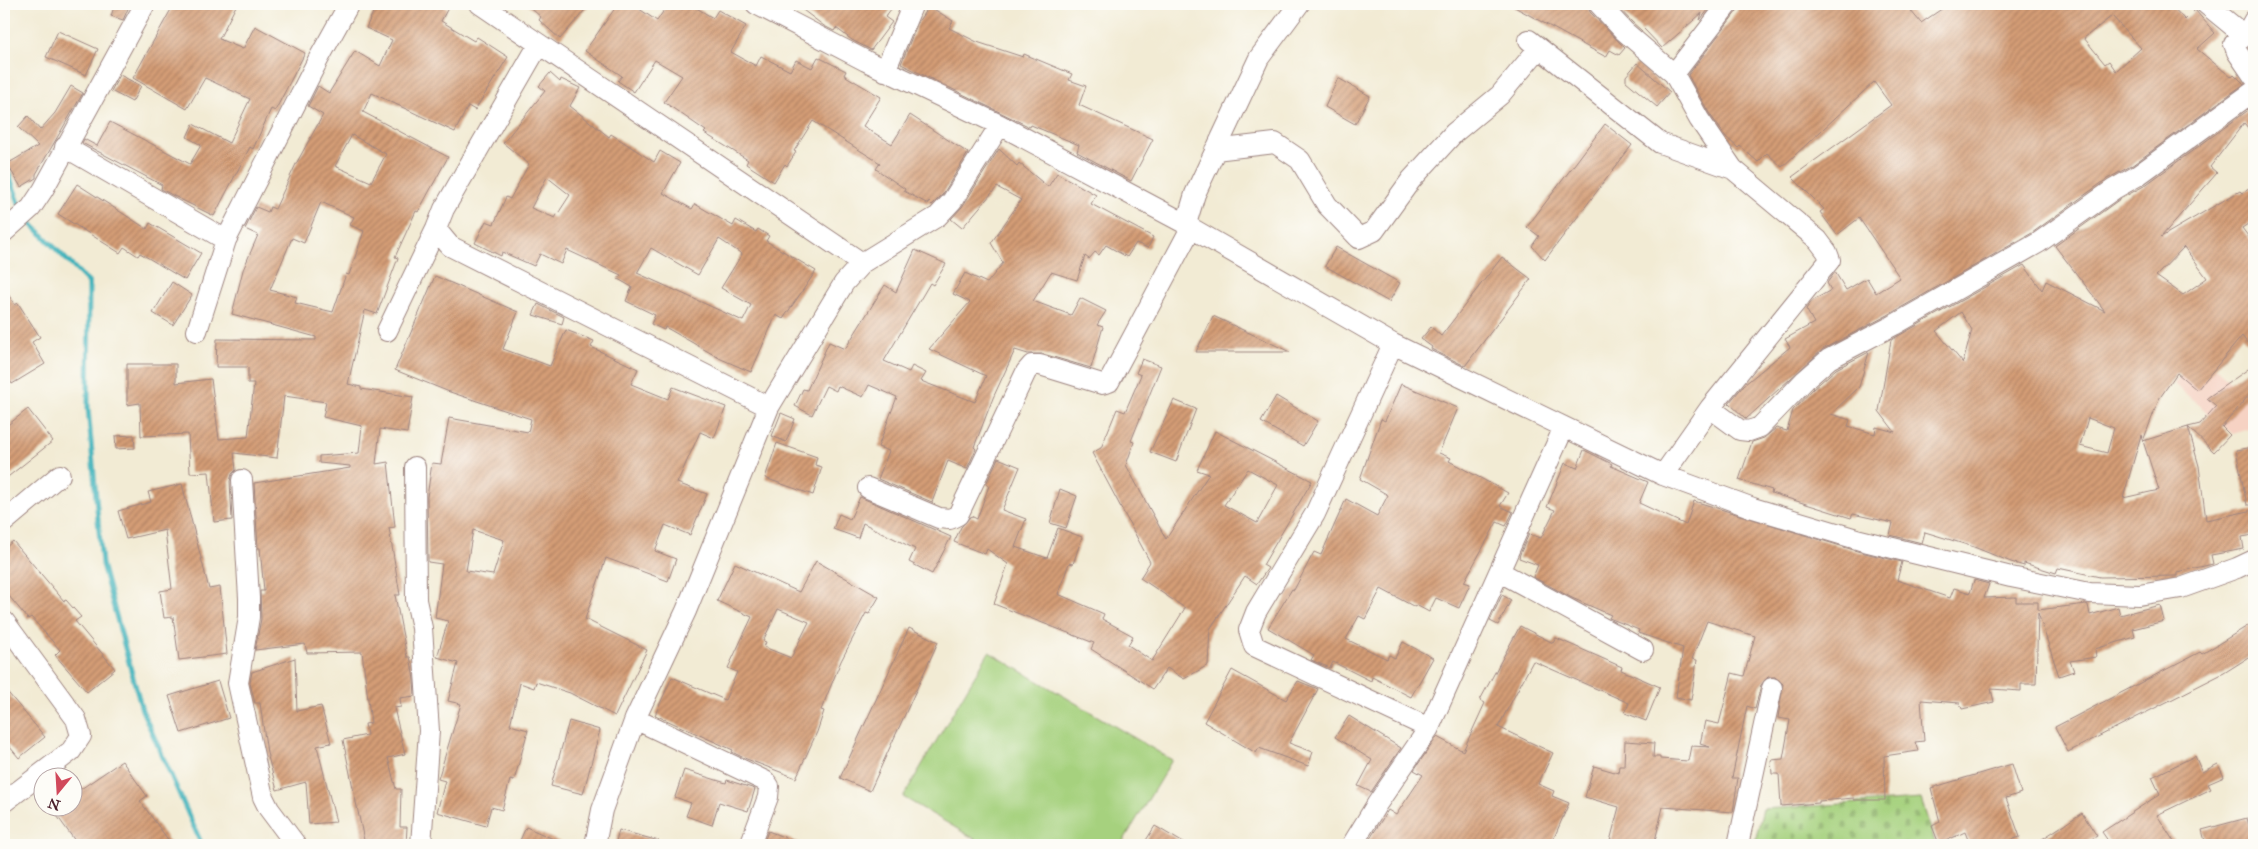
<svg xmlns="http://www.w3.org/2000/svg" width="2258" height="849" font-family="'IM FELL Great Primer',serif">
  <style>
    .built { fill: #f6d2c3 }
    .cemetery { fill: url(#cemetery-stones); stroke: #787854 }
    .garden { fill: #a6d17e; stroke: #787854 }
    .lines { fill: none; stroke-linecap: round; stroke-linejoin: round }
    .stream { stroke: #43b3bb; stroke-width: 5 }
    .building { fill: url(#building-hatch); fill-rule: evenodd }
    .street-casing { stroke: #9e8580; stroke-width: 22 }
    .street { stroke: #fff; stroke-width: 20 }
  </style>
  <defs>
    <pattern id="cemetery-stones" width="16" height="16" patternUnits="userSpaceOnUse" patternTransform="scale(1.25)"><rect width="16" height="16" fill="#a6d17e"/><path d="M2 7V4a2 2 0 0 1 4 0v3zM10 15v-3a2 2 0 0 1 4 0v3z" fill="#90b36d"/></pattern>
    <pattern id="building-hatch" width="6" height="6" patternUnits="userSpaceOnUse" patternTransform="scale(1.25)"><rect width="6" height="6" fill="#d49d76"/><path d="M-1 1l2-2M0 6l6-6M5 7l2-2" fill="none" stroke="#ae7f61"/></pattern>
  </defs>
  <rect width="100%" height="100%" fill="#fdfcf7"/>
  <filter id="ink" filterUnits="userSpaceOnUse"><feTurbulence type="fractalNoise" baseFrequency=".02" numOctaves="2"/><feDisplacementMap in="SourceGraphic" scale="10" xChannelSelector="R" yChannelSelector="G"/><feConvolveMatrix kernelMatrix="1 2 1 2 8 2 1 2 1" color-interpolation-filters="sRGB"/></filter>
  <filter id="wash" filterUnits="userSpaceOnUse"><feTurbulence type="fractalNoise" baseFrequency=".0096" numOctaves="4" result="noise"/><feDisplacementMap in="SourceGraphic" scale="20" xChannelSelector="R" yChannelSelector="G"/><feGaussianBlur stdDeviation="1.12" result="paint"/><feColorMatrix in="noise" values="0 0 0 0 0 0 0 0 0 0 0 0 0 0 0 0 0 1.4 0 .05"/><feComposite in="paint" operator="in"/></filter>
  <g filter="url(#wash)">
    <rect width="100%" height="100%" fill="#f2ebd4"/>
    <path class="built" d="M2199 354 2232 383 2242 380 2254 396V427L2233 434 2174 384Z"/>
    <path class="cemetery" d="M1921 799 1936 845H1754L1763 809Z"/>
    <path class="garden" d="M989 652 1172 760 1121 845H985L903 797Z"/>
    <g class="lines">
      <path class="stream" d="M4 161 22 211
        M26 218 89 283 88 408 102 564 142 710 202 845"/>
    </g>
    <g id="blocks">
      <path class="building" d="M115 4H130L123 20 111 16Z
        M174 4H237L219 39 243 49 255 26 305 53 275 111 271 109 253 149 250 147 214 216 172 195 161 189 162 185 82 143 84 139 97 146 110 122 190 164 201 145 187 137 193 124 229 143 250 99 205 78 187 109 133 78Z
        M377 4H440L448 8 441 21 474 41 477 37 508 57 475 110 468 106 455 132 372 93 363 112 448 157 418 212 416 211 395 257 398 258 377 314 365 310 348 384 361 387V389L413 397 407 433 380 429 376 464 388 462 395 527 389 528 400 595H395L407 657H410L411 661 414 680 415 696 400 698 401 707 394 708 405 754 388 758 396 789H401L400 827H407L406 845H365L343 740 367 735 365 724 371 723 362 652 307 653 305 644 255 650 261 619 260 591H264L260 548H258L254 483 350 468V466L319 463V456L359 453 362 426 323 417 326 402 284 396 277 458 234 453 236 470 232 474 230 481 232 520 214 522 209 472 190 473 188 434 141 436 140 403 127 405V364H176V383L211 379 219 439 248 437 254 383H248V367H216L217 339 316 340V337L232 314 243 270 258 235 245 229 256 207 268 212 270 207 275 209 296 164 323 115 308 106 318 86 329 93 355 51 380 66 392 40 366 28ZM352 135 386 154 371 182 335 166ZM321 202 354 217 350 225 364 231 349 275 346 274 333 312 295 303 297 297 270 290 292 238 304 243Z
        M526 4H590L560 39 539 20 541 17Z
        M618 4H632L657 21 668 4H690L713 18 718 10 746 26 731 52 756 66 761 56 790 71 796 60 812 68 818 57 846 71 844 75 881 97 863 126 892 144 910 115 968 153 943 194 932 205 929 202 928 204 904 191 905 189 876 169 880 163 813 121 794 151 796 152 787 166 785 164 774 182 746 164 748 160 704 133 706 131 664 102 682 76 655 60 634 92 618 81 622 76 585 51Z
        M795 4H895L885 17 892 22 871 50 852 40 836 28 834 31 824 26Z
        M1509 4H1587L1590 12 1625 48 1619 55 1610 50 1606 57Z
        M1615 4H1713L1700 20 1702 13 1662 48 1644 29 1642 31 1632 22Z
        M1740 4H1905L1921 23 1949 4H2170L2185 20 2195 10 2215 33 2197 49 2231 77 2234 74 2244 84 2131 166 2107 179 2032 233 1888 315 1823 349 1746 419 1729 403 1744 385 1790 347 1785 339 1814 323 1806 309 1812 301 1831 290 1827 283 1835 272 1846 290 1867 278 1876 293 1900 278 1859 218 1837 235 1820 212 1824 209 1792 177 1891 105 1874 82 1782 167 1767 153 1758 162 1740 146 1738 148 1726 137 1709 113 1688 75 1737 11ZM2112 16 2141 48 2116 71 2109 61 2105 64 2084 38Z
        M929 6 953 21 949 28 977 42 1023 57 1024 54 1072 74 1069 80 1086 86 1079 105 1153 139 1131 181 1077 152 1079 145 1031 125 1030 127 901 64 918 22Z
        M58 31 98 49 86 75 46 57Z
        M1637 63 1670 92 1657 107 1626 81V76Z
        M550 73 560 82 561 79 580 88 570 106 609 137 611 134 654 162 660 151 680 163 663 193 692 209 695 204 733 226 736 220 756 232 758 229 769 236 766 241 816 271 783 319 776 315 751 372 721 359 665 327 664 330 651 324 655 315 626 301 632 287 618 279 621 275 567 250 561 264 540 254 534 266 502 252 501 256 475 243 486 221 494 224 506 197 510 199 529 164 503 143 545 91 539 86ZM547 177 570 195 555 218 531 208ZM719 239 742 254 721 288 751 305 743 321 637 273 651 248 698 275Z
        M120 75 141 86 132 102 111 91Z
        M1338 78 1370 96 1355 124 1325 107Z
        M71 86 83 93 36 174V178L21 187 7 164 38 146 18 127 28 116 40 130 55 113Z
        M2254 106V135L2244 123 2210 167 2217 173 2161 237 2240 191 2242 193 2254 186V220L2242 228 2254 244V352L2242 336 2197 390 2177 373 2159 399 2143 441 2188 427 2199 466 2206 520 2254 510V535L2242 537 2244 549 2211 555 2213 564 2177 572V576L2100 577 2058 568 2056 573 2024 563V566L2011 562 1974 547 1925 532 1922 543 1890 535 1893 523 1853 514 1851 518 1771 493 1772 490 1739 480 1752 442 1764 438 1776 428 1787 431 1793 410 1813 389 1836 369 1869 352 1859 387 1831 414 1850 420 1848 426 1875 434 1876 427 1895 432 1879 411 1891 340 2024 265 2042 290 2046 281 2105 311 2055 246 2120 199 2144 186ZM2184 247 2207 278 2183 295 2156 276ZM1961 312 1972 330 1963 363 1936 331ZM2088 418 2114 428 2107 453 2080 446ZM2141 435 2159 490 2123 498Z
        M1605 124 1632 145 1545 260 1532 246 1539 236 1527 227Z
        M999 149 1017 166 1019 163 1048 187 1057 173 1096 195 1091 204 1153 237 1148 248 1136 243 1127 257 1106 245 1099 255 1095 252 1089 259 1085 256 1077 280 1051 272 1033 301 1071 315 1080 298 1106 311 1097 325 1103 327 1091 368 1043 354H1028L1015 350 993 398 974 447 976 449 967 469 948 461 932 502 878 479 889 451 878 447 897 397 869 385 863 397 838 386 836 391 826 386 812 415 795 406 803 389 807 390 829 342 845 349 885 285 896 292 915 250 946 264 933 285 930 283 884 361 909 372 912 366 926 373 921 381 975 402 986 376 929 349 970 302 953 294 965 273 987 283 1003 263 991 243 1021 200 997 187 962 228 951 219 962 207Z
        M77 184 147 229 150 223 201 253 185 280 140 253 138 256 124 247 120 253 58 214Z
        M1336 247 1400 283 1389 302 1325 266Z
        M1502 257 1531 279 1465 366 1431 349 1432 347 1421 339 1431 327 1441 336Z
        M435 276 518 312 503 349 550 366 566 330 594 341 591 347 638 369 631 384 668 399 673 387 726 407 714 438 700 432 677 483 707 494 690 535 665 525 655 551 676 559 668 581 606 558 604 564 585 619 647 650 615 716 570 693 536 682 534 688 520 683 510 725 528 730 514 781 510 780 502 810 491 807 486 826 437 812 445 781 438 779 461 704 448 701 458 663 437 657 448 621 435 618 442 564 428 562 427 497 432 463 441 464 449 418 528 432 531 419 447 391 395 370ZM473 530 504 540 493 575 466 571Z
        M172 282 192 295 173 325 153 313Z
        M4 288 15 305 18 303 40 337 32 342 45 364 12 384 4 371Z
        M538 304 564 317 562 324 533 315Z
        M1213 316 1290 352H1196Z
        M1142 359 1161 366 1131 441 1134 442 1126 465 1166 539 1209 474 1197 470 1215 431 1312 481 1263 565 1268 568 1257 584 1245 576 1210 629 1208 665 1184 679 1167 668 1153 689 1091 649 1094 643 994 604 1008 564 987 549 985 554 954 542 961 527 971 516 977 519 989 486 986 484 998 458 1020 467 1002 510 1026 519 1015 547 1047 558 1058 528 1082 537 1073 564 1069 563 1058 594 1104 614 1102 619 1133 636 1128 645 1152 661 1185 608 1140 578 1150 562 1092 453 1101 448 1117 409 1125 412 1141 375 1136 373ZM1248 469 1278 485 1257 523 1224 505Z
        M2254 365V389L2222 427 2230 435 2214 452 2188 427 2200 424 2216 406 2207 398Z
        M1401 384 1458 408 1439 453 1451 458 1449 461 1508 493 1500 506 1513 512 1506 526 1497 522 1464 582 1470 584 1459 608 1436 598 1429 612 1416 605 1415 607 1381 589 1365 619 1359 616 1346 639 1387 659 1389 655 1395 658 1403 642 1433 658 1411 697 1372 677 1371 681 1333 662 1330 668 1311 660 1314 655 1268 628 1292 589 1294 590 1314 552 1321 555 1346 499 1377 516 1388 495 1360 479 1381 419 1385 421Z
        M1276 396 1318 421 1303 446 1261 422Z
        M1174 400 1196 409 1176 462 1150 452Z
        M28 409 53 441 4 480V428Z
        M781 413 795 419 786 442 772 436Z
        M134 435 135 448 116 449 115 436Z
        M777 443 817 457 815 465 822 467 813 495 765 478Z
        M2254 447V505H2247L2236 450Z
        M1584 450 1612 464 1611 466 1648 482 1639 503 1686 525 1694 501 1857 551 1902 562 1897 580 1950 598 1954 588 1970 593 1974 580 1989 584 1984 598 2016 597V602H2038V610L2086 604 2088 605 2090 615 2118 607 2120 615 2160 605 2164 621 2133 629 2135 637 2095 649 2096 657 2070 661 2074 671 2059 676 2038 613 2036 684H2021V691L1991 689 1994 702 1962 709 1960 703 1921 700 1924 741 1915 742 1918 751 1884 756 1885 800H1854V798L1819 801V803L1781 806 1779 774H1772L1771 760 1783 759 1790 720 1778 718 1783 684 1775 677H1768L1761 685 1755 709 1747 706 1732 778H1738L1733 812 1663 807 1654 845H1609L1619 807 1585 797 1594 766 1618 773 1619 766H1624L1625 741 1654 743 1653 757H1660V759L1688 761 1691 746 1710 747 1700 744 1705 721 1719 724 1732 673 1744 676 1755 636 1707 621 1692 659 1697 660 1691 700 1676 697 1683 648 1638 633 1639 630 1609 618 1611 615 1572 598 1533 577 1538 565 1519 558 1520 554 1529 534 1541 538 1555 510 1547 507 1565 463 1577 468Z
        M182 484 209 589 220 587 227 654 179 660 173 617 164 618 160 591 172 589 165 530 126 539 118 511 151 502 148 492Z
        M1060 489 1077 496 1066 528 1050 523Z
        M860 497 951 537 932 574 909 562 915 549 863 523 858 538 833 529 839 514 850 519Z
        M13 541 64 601 66 600 81 617 75 621 115 669 87 692 55 655 60 650 31 617 28 619 4 590V549Z
        M816 561 879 597 869 614 866 613 841 661 821 710 824 711 817 732 796 778 744 758 732 752 733 750 655 715 672 677 725 700 737 672 728 668 752 617 717 601 735 563 799 592ZM778 609 809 622 791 658 764 647 766 642 763 641Z
        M1502 595 1511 600 1498 625 1490 621Z
        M2254 622V654L2224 673 2068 752 2055 727 2200 652 2202 654Z
        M1520 626 1553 643 1556 638 1622 667 1621 670 1660 687 1646 721 1625 713 1629 703 1533 661 1498 727 1553 753 1538 784 1554 791 1552 796 1569 803 1551 845H1366L1388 810 1396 815 1423 775 1414 770 1437 737 1463 751 1485 703 1480 700Z
        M909 628 938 642 870 791 840 778Z
        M295 658 297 711 321 706 331 743 317 746 336 822 309 824 306 782 277 790 267 753 260 703H255L250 683 252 672Z
        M1232 670 1286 700 1298 681 1318 689 1289 743 1313 752 1308 766 1259 748 1256 753 1204 722Z
        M218 681 229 718 181 733 169 696Z
        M4 688 45 737 19 758 4 740Z
        M1349 716 1401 748 1371 792 1358 786 1372 760 1335 737Z
        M569 721 600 730 583 794 551 786Z
        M2195 756 2202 772 2218 764 2224 777 2208 784 2211 789 2157 815 2176 845H2111L2102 832 2160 794 2152 777Z
        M122 761 147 796 140 801 172 845H78L50 806H72V795Z
        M2012 764 2021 793 2006 798 2020 837 1996 845H1970L1965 832 1939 844 1932 826 1940 822 1931 788Z
        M684 770 726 783 727 780 755 789 748 811 719 802 712 825 686 816 691 803 675 797Z
        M2082 813 2097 836 2082 845H2033Z
        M2247 818 2254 845H2206L2202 830Z
        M1155 826 1187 845H1143Z
        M526 827 567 845H518Z
        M619 830 659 841 658 845H615Z
        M768 831 802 844V845H763Z"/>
    </g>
  </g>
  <g filter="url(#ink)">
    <use href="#blocks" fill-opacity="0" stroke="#9e8580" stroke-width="1"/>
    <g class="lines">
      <defs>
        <path id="street" d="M480 4 862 263
          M756 4 866 61 1000 125 1186 224 1191 228 1393 344 1663 475 1753 508 1860 540 2011 577 2090 593 2139 595 2181 588 2237 568 2254 560
          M1599 4 1624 31 1674 74 1699 119 1733 169 1818 240 1827 252 1830 260 1710 408 1663 475
          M2206 4 2245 36
          M2254 20 2245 36 2234 44 2237 52 2254 77
          M1529 40 1660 143 1733 169
          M885 71 913 4
          M1674 74 1728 4
          M65 147 226 240
          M1215 150 1275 143 1300 160 1327 205 1359 238 1374 231 1411 180 1454 133 1500 95 1539 48
          M1186 224 1195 194 1259 58 1299 4
          M436 229 450 246 769 407
          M4 232 31 208 43 190 145 4
          M197 331 226 240 318 60 349 4
          M387 331 436 229 444 209 539 44
          M1393 344 1315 514 1256 612 1249 630 1254 646 1429 728
          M1710 408 1740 430 1749 431 1760 427 1805 380 1829 359 1894 325 2038 243 2114 189 2137 176 2254 91
          M415 467 416 600 422 628 429 731 421 845
          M242 480 249 598V617L238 683 263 797 269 809 296 845
          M868 488 939 518 950 519 958 515 1026 372 1032 365H1040L1102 384 1109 382 1191 228
          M4 522 60 475
          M1500 572 1643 650
          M4 621 76 719 81 736 71 751 4 802
          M635 719 765 781 769 786 768 797 750 845
          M595 845 602 810 635 719 686 611 769 407 844 283 862 263 938 216 952 201 1000 125
          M1352 845 1377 804 1429 728 1564 427
          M1738 845 1772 688"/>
      </defs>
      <use href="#street" class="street-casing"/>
      <use href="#street" class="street"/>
    </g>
  </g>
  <rect width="2258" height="849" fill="none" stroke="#fdfcf7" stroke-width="20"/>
  <g transform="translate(58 792) rotate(198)"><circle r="24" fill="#fdfcf7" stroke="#b5a4a5"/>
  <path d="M0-4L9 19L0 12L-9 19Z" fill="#d1495b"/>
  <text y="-8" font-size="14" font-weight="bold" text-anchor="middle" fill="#4a1f2b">N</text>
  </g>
</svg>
